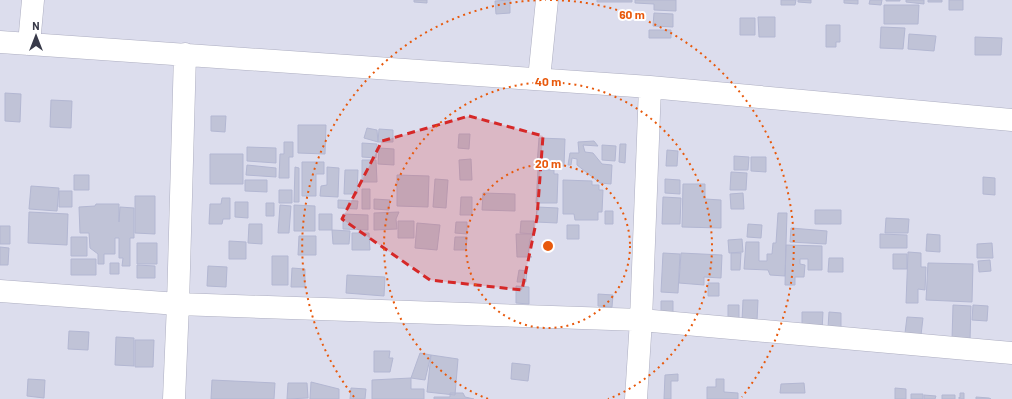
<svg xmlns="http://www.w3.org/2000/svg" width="1012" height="399" font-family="Barlow,sans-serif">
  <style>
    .residential { fill: #dcdded }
    .building { fill: #c0c3d7; stroke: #b3b7d2 }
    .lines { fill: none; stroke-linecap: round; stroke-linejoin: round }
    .minor-casing { stroke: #adaec1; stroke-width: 23 }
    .minor { stroke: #fff; stroke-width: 22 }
    .marked { fill: #d62828; fill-opacity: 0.2; stroke: #d62828; stroke-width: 3; stroke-dasharray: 8 5; stroke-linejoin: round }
    .ring { fill: none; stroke: #e8590c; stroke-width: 2; stroke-dasharray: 2 4 }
    .centre { fill: #e8590c; stroke: #fff; stroke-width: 2 }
    .ring-label { font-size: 12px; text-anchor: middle; font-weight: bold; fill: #e8590c; stroke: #fff; stroke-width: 4; stroke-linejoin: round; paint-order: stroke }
  </style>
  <rect width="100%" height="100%" fill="#eaebf5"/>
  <path class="residential" d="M0 0H1012V399H0Z"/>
  <path class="building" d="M414 0H427V3L414 2Z
    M510 0V13L496 14 495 1Z
    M597 0H632V2H597Z
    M635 0H676V11L654 10V4L635 3Z
    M781 0H796L795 5H781Z
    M798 0H811V3L798 2Z
    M844 0H858V4L844 3Z
    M870 0H882L881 5 869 4Z
    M886 0H900V1H886Z
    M906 0H924V4L906 2Z
    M928 0H942V2H928Z
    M949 0H963V10H949Z
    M884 5H919L918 24H884Z
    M654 13 673 14V27L653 26Z
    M758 17H775V37H759Z
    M740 18H755V35H740Z
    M826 25H840V42H836V47H826Z
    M881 27 905 28 903 49 880 48Z
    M649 30H671V38H649Z
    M909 34 936 36 934 51 908 49Z
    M975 37 1002 38 1001 55H975Z
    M5 93 21 94 20 122 5 121Z
    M51 100 72 101 71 128 50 127Z
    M211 116H226L225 132 211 131Z
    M298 125H326L325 154 298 153Z
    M367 128 377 130 378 142 364 138Z
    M379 129 393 130V142H378Z
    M459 134H470L469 149 458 148Z
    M539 138 565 139 564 166 537 165Z
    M594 141 598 146 583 145 585 152 593 153 602 164 612 165 611 184 600 183 577 165V159L572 158 571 165H568L570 153H579L578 142Z
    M284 142H293V157H289V178H279L280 154H284Z
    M362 143 377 144 376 158 362 157Z
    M620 144H626L625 163 619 162Z
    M602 145 616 146 615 161 602 160Z
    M247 147 276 148V163L247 161Z
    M379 148 394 149V165L378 164Z
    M667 150 678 151 677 166H666Z
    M210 154H243V184H210Z
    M734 156 749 157 748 170H734Z
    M751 157H766V172L751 171Z
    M471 159 472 180H460L459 160Z
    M362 160H376L377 182H362Z
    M302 162H324V174H316V196H302Z
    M247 165 276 168V177L246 175Z
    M295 167 299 168V202H294Z
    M327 167 339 168 338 197 320 196 321 186 327 185Z
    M345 170H358L357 194H344Z
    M538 170H554V174H558L557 203H536Z
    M731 172 747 173 746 190H730Z
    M74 175H89V190H74Z
    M397 175 429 176 428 207 397 206Z
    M983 177 995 178V195L983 194Z
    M435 179 448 180 446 208 433 207Z
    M665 179 680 180V194L665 193Z
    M245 180H267V192L245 191Z
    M563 180 592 181V185H599V190H603L602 212H598V220H575L574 214H563Z
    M683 184H705V199L721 200V228L682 227Z
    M31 186 59 188 57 211 29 209Z
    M362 189H370V209H362Z
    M279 190H292V203H279Z
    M59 191H72V207H59Z
    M483 193 515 194V211L482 210Z
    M743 193 744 209H731L730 194Z
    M135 196H155V234L135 233Z
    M461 197H472V215H460Z
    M663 197 681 198 680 224H662Z
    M222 198H230V219H223L222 224H209L210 204H221Z
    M374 199 390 200 389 210 374 209Z
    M338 200 358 201 357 209 338 208Z
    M235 202H248V218L235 217Z
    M266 203H274V216H266Z
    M96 204H119V222L120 207 134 208V238H130V266H122L123 258H119V238H115V254H104V264H98V254L90 248 89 233H80L79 207 95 206Z
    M280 205 291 206 289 233H278Z
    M294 205 315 206V231H294Z
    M537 207 558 208 557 223 536 222Z
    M815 210H841V224H815Z
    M605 211H613V224H605Z
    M29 212 68 214 67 245 28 243Z
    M399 212 396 219 397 229 374 230V213Z
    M778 213H787L785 276 770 275 768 270 744 269 746 242H759V261H767V254H772L773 243H776Z
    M319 214H332V230H319Z
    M343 214 368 215V230L343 229Z
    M886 218 909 219 908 233H885Z
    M398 221H414V238H398Z
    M521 221H534V234L520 233Z
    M456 222H467V234L455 233Z
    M417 223 440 225 437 250 415 248Z
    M249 224H262V244L248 243Z
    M748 224 762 225 761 238 747 237Z
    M567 225H579V239H567Z
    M0 226H10V244H0Z
    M791 228 827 231 826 244 790 242Z
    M332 230 350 231 349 244H333Z
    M352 233H369L370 250H352Z
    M516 234H534L530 239 528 255 532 257H517Z
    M880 234 907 235V248H880Z
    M927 234 940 235V252L926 251Z
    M299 236H316V255H298Z
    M71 237H87V256H71Z
    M455 237H467L466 250H454Z
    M742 239 743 252 729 253 728 240Z
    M229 241 246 242V259H229Z
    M137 243H157V264H137Z
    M992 243 993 258H977V244Z
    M786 245 822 246V270H808V259H800V264L805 265 804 277H795V285H785Z
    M0 247 9 248 8 265H0Z
    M908 252 921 253V267H926L925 290 918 289V303H906Z
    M663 253 680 254 678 293 661 292Z
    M681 253 722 255 721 278 704 277V285L679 283Z
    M731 253H741L740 270H731Z
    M893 254H907V269H893Z
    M272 256H288V285H272Z
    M829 258H843V272H828Z
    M71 259H96V275H71Z
    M990 260 991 271 979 272 978 261Z
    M110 263H119V274H110Z
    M928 263 973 264 972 302 926 300Z
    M137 265 155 266V278H137Z
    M208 266 227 267 226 287 207 286Z
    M292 268 305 269V287H291Z
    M519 270 527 271 526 282H517Z
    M347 275 385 277 384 296 346 293Z
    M708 283H719V296H708Z
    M516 286 529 287V304L516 303Z
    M598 294 613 295 612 307 598 306Z
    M743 300H758L757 321H742Z
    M661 301H673V312L661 311Z
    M728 305H739V319H728Z
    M953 305 971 306 970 341 952 340Z
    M973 305 988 306 987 321 972 320Z
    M802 312H823L822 331 802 330Z
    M829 312 841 313V328H828Z
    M907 317 923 318 921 335 905 333Z
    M69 331 89 332 88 350 68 349Z
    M116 337 134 338V366L115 365Z
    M135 340H154L153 367H135Z
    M374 351H390L389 358H393L390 372H374Z
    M420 353 431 355 425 380 411 378Z
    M431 355 458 359 455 395 427 392Z
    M512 363 530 365 528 381 511 379Z
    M678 374V381H671V399H664L665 375Z
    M411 378V389H424V399H372V380Z
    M28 379 45 380 44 398 27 396Z
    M716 379H724V392L738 393V399H707V387H716Z
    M212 380 275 383 274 399H211Z
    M311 382 339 389V399H310Z
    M288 383H307L308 398 287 399Z
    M804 383 805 393H780L781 384Z
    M351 388 366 389 365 399H350Z
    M895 388 906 389V399H895Z
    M450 393H463L465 397 474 399H434V397H450Z
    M960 393H964V399H959V397L960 398Z
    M911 394H923V399H911Z
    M924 395 936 396 935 399H924Z
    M942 395H955V399H942Z
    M976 397 989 398 991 399H976Z"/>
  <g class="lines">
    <defs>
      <path id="minor" d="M0 42 650 87 1012 120
        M29 44 33 0
        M539 79 547 0
        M0 291 178 304 641 320 1012 353
        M174 399 178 304 185 54
        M636 399 641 320 650 87"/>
    </defs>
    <use href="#minor" class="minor-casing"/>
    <use href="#minor" class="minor"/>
  </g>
  <path class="marked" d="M469 116 543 136 537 218 522 290 430 280 342 219 382 141Z"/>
  <g class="ring">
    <circle cx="548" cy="246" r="82"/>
    <path d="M488 399A164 164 0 1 1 608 399"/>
    <path d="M354 397A246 246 0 0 1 546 0M550 0A246 246 0 0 1 742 397"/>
  </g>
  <circle cx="548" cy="246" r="6" class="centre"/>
  <g class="ring-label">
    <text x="632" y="19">60 m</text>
    <text x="548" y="86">40 m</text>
    <text x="548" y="168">20 m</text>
  </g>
  <g transform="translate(36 36)" stroke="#ffffff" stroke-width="3" paint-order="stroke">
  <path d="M0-3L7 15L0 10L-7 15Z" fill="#383a49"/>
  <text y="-6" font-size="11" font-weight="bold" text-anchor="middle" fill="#383a49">N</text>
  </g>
</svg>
